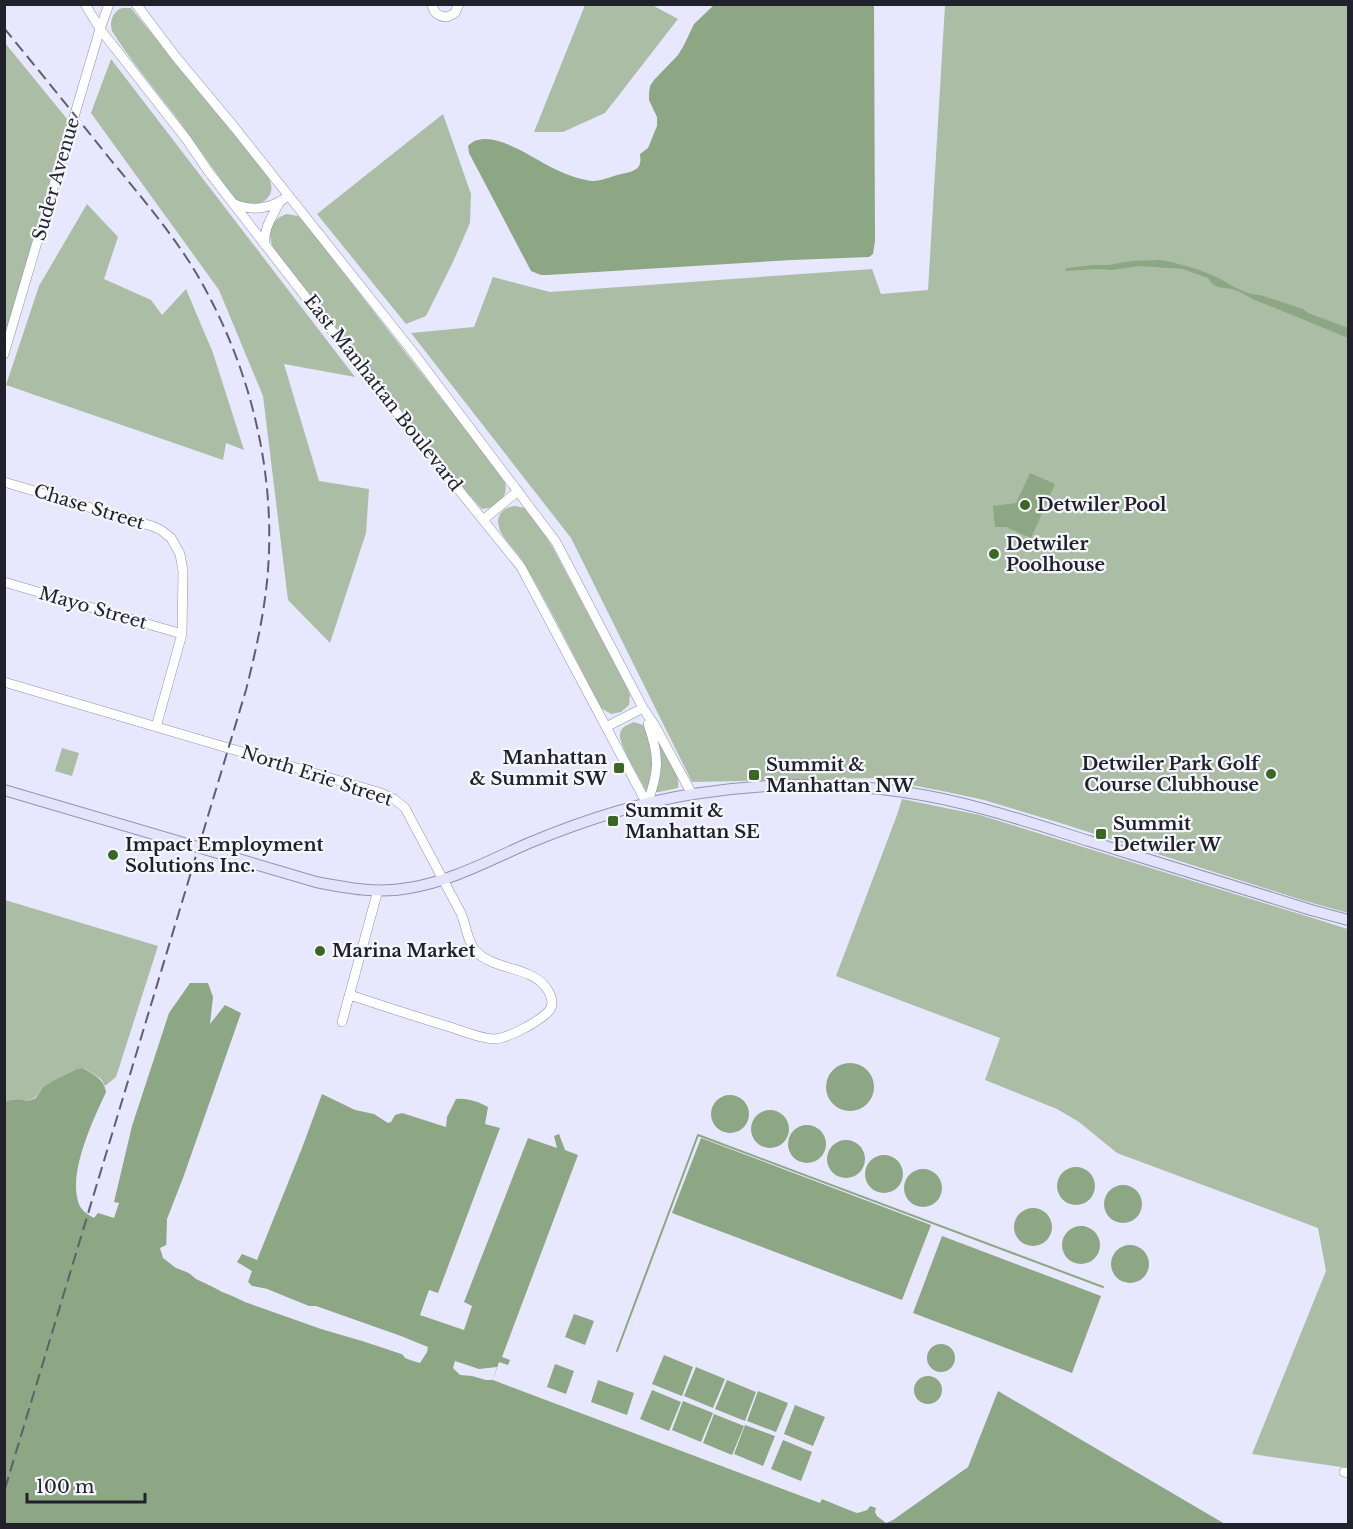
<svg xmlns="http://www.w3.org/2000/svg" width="1353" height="1529" font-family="'Libre Baskerville',serif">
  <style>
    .green { fill: #abbda5 }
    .water { fill: #8da684 }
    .pier { fill: #e7e8fd }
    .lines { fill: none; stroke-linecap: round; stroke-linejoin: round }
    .stream { stroke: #8da684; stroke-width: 2 }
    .minor-casing { stroke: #9191aa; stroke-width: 10 }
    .major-casing { stroke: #9393b2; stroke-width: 12 }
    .minor { stroke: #fff; stroke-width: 9 }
    .major { stroke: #e3e3fc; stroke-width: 10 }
    .rail { stroke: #5f606d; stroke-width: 2; stroke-dasharray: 12 6; stroke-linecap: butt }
    .poi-dot { fill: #3a6725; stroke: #f6f6fc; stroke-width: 2 }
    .labels { text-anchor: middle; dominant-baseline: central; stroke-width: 4.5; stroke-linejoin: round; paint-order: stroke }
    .street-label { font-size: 18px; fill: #21212b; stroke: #f6f6fc }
    .poi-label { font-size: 18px; font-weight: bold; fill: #21212b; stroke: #f6f6fc; text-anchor: start }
  </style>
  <rect width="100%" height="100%" fill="#e7e8fd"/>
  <path class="green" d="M585 5H652L678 19 605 113 563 132H534Z
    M945 5H1348V913L1305 901 1057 822 984 800 947 792 876 778 692 782 571 538 411 333 474 327 493 277 550 292 872 269 881 294 928 290Z
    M122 8H131L267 175C282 197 256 213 236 200 214 171 195 142 173 113 152 86 130 60 112 31 109 22 113 11 122 8Z
    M5 43 72 125 5 354Z
    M111 59 355 377 284 364 319 481 369 489 366 533 330 643 288 600 263 396 219 290 91 113Z
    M443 114 471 194 470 223 453 262 426 316 406 324 317 214Z
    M87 204 118 237 104 279 151 300 162 315 186 289 213 353 244 450 226 443 223 460 6 385 39 286Z
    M287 214 298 216 304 222 504 479C510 496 499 508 482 509L460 485 274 249C266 234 270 219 287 214Z
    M515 506 525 508 542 530 553 548 628 689 630 695 629 705 621 712 611 714 601 708C576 660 552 611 525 565 519 553 501 538 499 527 495 515 504 507 515 506Z
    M634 722 646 726 650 738 654 764 648 791H646C641 780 618 744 620 734 621 727 627 725 634 722Z
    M659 742C666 754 681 775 678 788L659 792H656V789L661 769Z
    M62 748 79 753 72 776 55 771Z
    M902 799 980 815 1348 929V1468L1252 1454 1326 1271 1318 1228 1117 1153 1079 1122 1057 1109 985 1080 1000 1038 836 976 897 815Z
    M5 900 158 946 116 1077 105 1086 101 1079 84 1068 77 1069 43 1087 36 1097 28 1101 19 1099 5 1101Z"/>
  <path class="water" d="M715 4 874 5 875 241 873 254 869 257 792 260 547 275H541L531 271 469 153 468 146C487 126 528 155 547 165 557 171 575 178 586 180 597 183 607 178 617 175 624 173 639 172 640 163 641 160 640 157 640 154L648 148 657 126V117L649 100V93L650 86 654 80 678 55 684 45 694 24Z
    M1160 260C1178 263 1204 270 1220 279 1231 285 1248 296 1260 295L1303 309 1308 313 1348 328V338C1318 326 1288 313 1257 301 1249 298 1240 290 1231 289 1222 287 1214 289 1208 278L1183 269 1140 266 1112 270 1098 269 1065 271 1066 268 1094 265H1108L1132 261Z
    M1030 473 1055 484 1031 538 1006 527H995L993 506 1016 503Z
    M190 983H208L213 997 210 1024 225 1005 241 1013 183 1178 167 1219 166 1252 170 1262 222 1292 419 1360 425 1349 289 1299 267 1289 251 1286 248 1282 252 1271 237 1262 242 1254 257 1260 302 1148 322 1094 355 1110 374 1114 388 1123 391 1122 395 1115 402 1113 446 1127 447 1117 456 1099C469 1098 478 1102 488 1107L485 1124 500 1128 438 1293 429 1290 420 1315 464 1330 472 1306 464 1302 528 1138 557 1148 554 1136 559 1134 565 1150 578 1155 502 1357 510 1360 508 1365 499 1362 493 1380 820 1503 822 1499 861 1510H867L870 1506 876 1508V1511L888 1518 968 1467 998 1391 1225 1524H5V1101L19 1099 28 1101 36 1098 43 1087 53 1081 77 1069 83 1068C94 1075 104 1079 106 1092 93 1120 69 1171 78 1201 80 1210 87 1214 94 1218L98 1213 114 1218 119 1203 114 1202 132 1126 169 1013Z
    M826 1087a24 24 0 1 1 48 0a24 24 0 1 1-48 0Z
    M711 1114a19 19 0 1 1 38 0a19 19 0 1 1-38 0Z
    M751 1129a19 19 0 1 1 38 0a19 19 0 1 1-38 0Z
    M788 1144a19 19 0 1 1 38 0a19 19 0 1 1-38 0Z
    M701 1138 931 1225 902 1300 672 1213Z
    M827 1159a19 19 0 1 1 38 0a19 19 0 1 1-38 0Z
    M865 1174a19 19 0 1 1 38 0a19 19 0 1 1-38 0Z
    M1057 1186a19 19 0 1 1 38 0a19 19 0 1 1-38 0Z
    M904 1188a19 19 0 1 1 38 0a19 19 0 1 1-38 0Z
    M1104 1204a19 19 0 1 1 38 0a19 19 0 1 1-38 0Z
    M1014 1227a19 19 0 1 1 38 0a19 19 0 1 1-38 0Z
    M1062 1245a19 19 0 1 1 38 0a19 19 0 1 1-38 0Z
    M942 1236 1101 1296 1072 1373 913 1313Z
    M1111 1264a19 19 0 1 1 38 0a19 19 0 1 1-38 0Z
    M574 1314 594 1321 585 1345 565 1337Z
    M927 1358a14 14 0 1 1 28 0a14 14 0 1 1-28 0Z
    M664 1355 693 1367 682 1396 652 1384Z
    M555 1364 574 1371 566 1394 547 1387Z
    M696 1367 725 1379 713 1408 684 1396Z
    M914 1390a14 14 0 1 1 28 0a14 14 0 1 1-28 0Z
    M598 1380 634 1393 627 1415 591 1402Z
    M727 1380 756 1392 745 1421 715 1409Z
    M652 1390 681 1402 669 1431 640 1419Z
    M758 1391 788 1403 776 1432 747 1421Z
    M683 1401 713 1413 701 1442 672 1430Z
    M795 1405 825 1417 813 1446 784 1434Z
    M714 1414 744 1426 732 1455 703 1443Z
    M745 1425 775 1436 763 1466 734 1454Z
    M783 1440 812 1452 801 1481 771 1469Z"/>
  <path class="pier" d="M166 1245 173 1260 223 1290 413 1356H419L420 1348 316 1310 307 1309 271 1294 254 1289 246 1284 248 1282 252 1286 267 1289 309 1306H316L401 1336 428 1347 427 1352 420 1363 413 1361 405 1358 402 1354 362 1341 321 1329 245 1302 196 1279 189 1273 176 1268 163 1258 160 1248Z
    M455 1361 479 1369 497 1367 493 1380H486L472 1376 460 1375 453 1368Z
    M965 1466 968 1467 893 1520 886 1523 877 1516 875 1512 876 1508 879 1510 882 1514 887 1515Z
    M825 1490 828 1491 826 1497 861 1507H865L867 1505 870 1506 867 1510 861 1512 857 1513 849 1510 822 1499Z"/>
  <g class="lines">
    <path class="stream" d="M617 1351 698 1135 1103 1287"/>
    <defs>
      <path id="minor" d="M85 4 100 29 187 140 208 171 367 376 521 567 647 804
        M136 4 176 57 235 128 412 351 556 542 643 708 655 726 692 794
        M432 4C433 13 439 17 447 17L455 13 459 4
        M235 204C253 212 273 208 288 196
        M265 245C263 229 272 217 279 203
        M4 354 100 29 109 4
        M4 482 152 526 161 530 171 538 180 554 183 571 182 634 156 727
        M483 520 518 491
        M4 582 182 634
        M4 682 381 793 394 799 405 808 456 904C458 908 461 912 462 916 467 928 467 941 475 950 492 970 527 966 544 985 551 993 556 1005 547 1013 536 1023 509 1038 494 1039 482 1039 462 1031 450 1027 417 1017 383 1006 350 995
        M606 727 643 708
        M647 804C659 772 660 757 648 724
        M342 1022 378 890
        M1344 1472 1348 1473"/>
      <path id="major" d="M4 790 316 882C347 888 378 894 409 888 452 881 490 860 529 843 582 821 636 803 693 794 762 783 834 782 904 792 967 801 1028 822 1089 841 1163 864 1237 887 1311 910L1348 920"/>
    </defs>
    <use href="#minor" class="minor-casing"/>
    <use href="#major" class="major-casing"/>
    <use href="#minor" class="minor"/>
    <use href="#major" class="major"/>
    <path class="rail" d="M4 28C40 72 75 115 110 159 138 193 166 226 190 263 246 353 276 463 268 570 265 611 256 650 246 690L4 1492"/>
  </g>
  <g class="poi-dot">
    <circle cx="1025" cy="505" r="6"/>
    <circle cx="994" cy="554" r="6"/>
    <rect x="613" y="762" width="12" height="12" rx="3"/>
    <circle cx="1271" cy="774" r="6"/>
    <rect x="748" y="769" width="12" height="12" rx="3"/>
    <rect x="607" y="815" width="12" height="12" rx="3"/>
    <rect x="1095" y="828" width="12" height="12" rx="3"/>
    <circle cx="113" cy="855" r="6"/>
    <circle cx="320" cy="951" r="6"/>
  </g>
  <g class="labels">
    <g class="street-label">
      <text transform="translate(56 179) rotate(-74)">Suder Avenue</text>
      <text transform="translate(383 393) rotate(52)">East Manhattan Boulevard</text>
      <text transform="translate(89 507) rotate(17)">Chase Street</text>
      <text transform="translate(93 608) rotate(16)">Mayo Street</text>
      <text transform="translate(317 776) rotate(18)">North Erie Street</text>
    </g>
    <g class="poi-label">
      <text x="1037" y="505">Detwiler Pool</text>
      <text x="1006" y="544">Detwiler<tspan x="1006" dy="21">Poolhouse</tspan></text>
      <text x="607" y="758" text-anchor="end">Manhattan<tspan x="607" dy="21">&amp; Summit SW</tspan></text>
      <text x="1259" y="764" text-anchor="end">Detwiler Park Golf<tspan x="1259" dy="21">Course Clubhouse</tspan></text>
      <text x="766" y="765">Summit &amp;<tspan x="766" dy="21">Manhattan NW</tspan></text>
      <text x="625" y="811">Summit &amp;<tspan x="625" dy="21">Manhattan SE</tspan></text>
      <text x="1113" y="824">Summit<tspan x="1113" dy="21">Detwiler W</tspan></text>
      <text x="125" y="845">Impact Employment<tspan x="125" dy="21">Solutions Inc.</tspan></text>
      <text x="332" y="951">Marina Market</text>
    </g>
  </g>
  <rect width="1353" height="1529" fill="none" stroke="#21212b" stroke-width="12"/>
  <path d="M27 1493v9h118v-9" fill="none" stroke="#21212b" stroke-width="3"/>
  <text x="36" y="1493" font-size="18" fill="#21212b" stroke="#f6f6fc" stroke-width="4.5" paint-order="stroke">100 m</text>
</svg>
